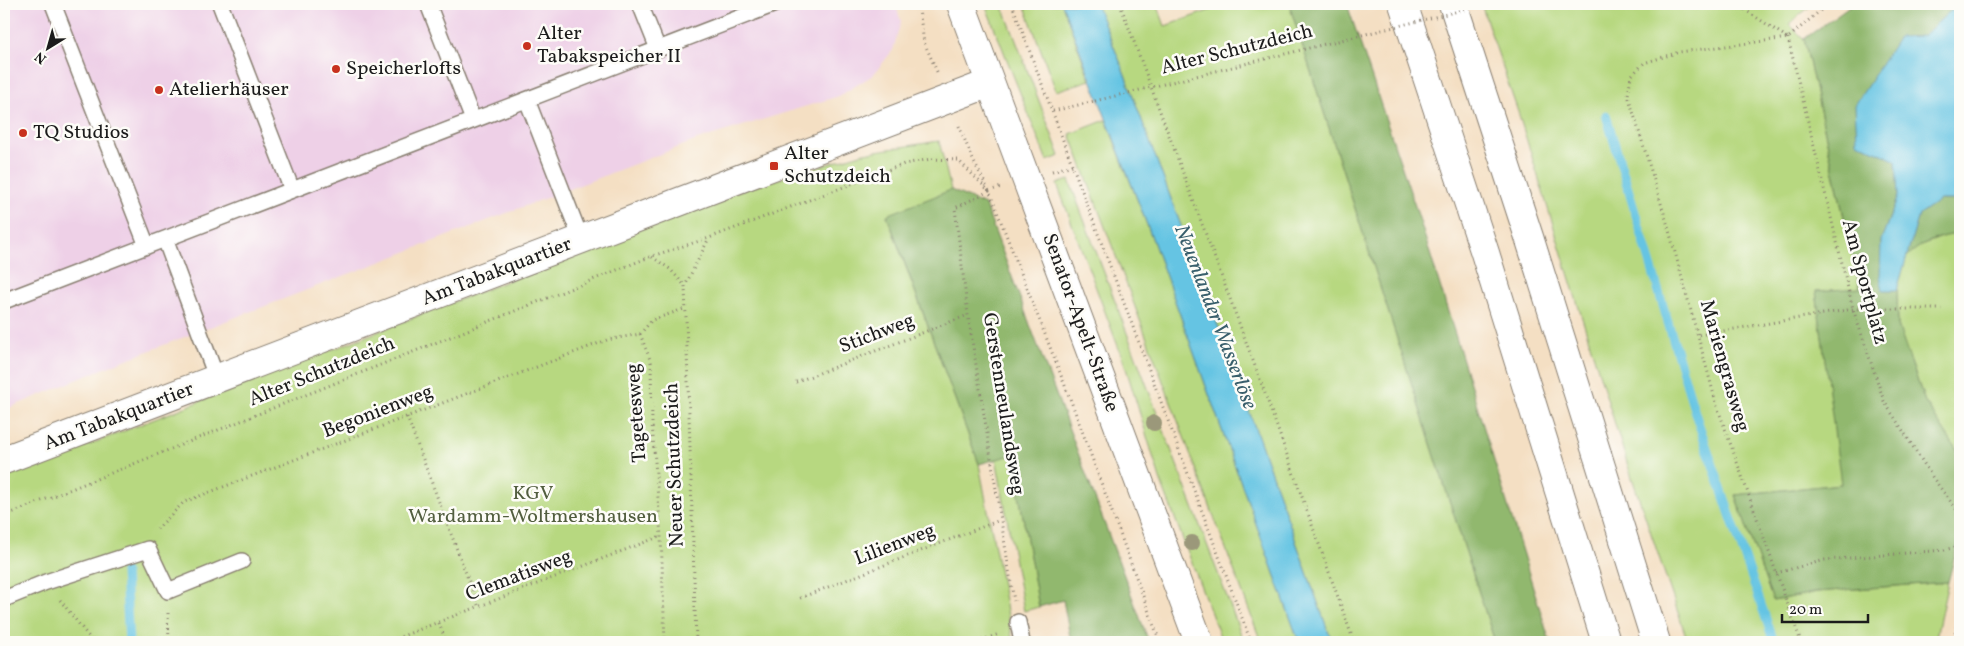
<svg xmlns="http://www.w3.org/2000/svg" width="1964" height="646" font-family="Vollkorn,serif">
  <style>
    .built { fill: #eed0e7 }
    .green { fill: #b7d880; stroke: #6a7a4e }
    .forest { fill: #91b86e; stroke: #566a45 }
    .water { fill: #65c4e3; stroke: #407080 }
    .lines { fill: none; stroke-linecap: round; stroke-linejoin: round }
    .stream { stroke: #65c4e3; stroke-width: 9 }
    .lane-casing { stroke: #887e70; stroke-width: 18 }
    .secondary-casing { stroke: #887e70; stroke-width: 30 }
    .highway-casing { stroke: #887e70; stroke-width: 30 }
    .path { stroke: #887e70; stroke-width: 3; stroke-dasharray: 1 4; stroke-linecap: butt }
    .lane { stroke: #fff; stroke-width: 15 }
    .secondary { stroke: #fff; stroke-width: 28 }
    .highway { stroke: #fff; stroke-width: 28 }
    .path-bridge { stroke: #887e70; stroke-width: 3; stroke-dasharray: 1 4; stroke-linecap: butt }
    .tree { fill: #9b987a }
    .poi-dot { fill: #c8321e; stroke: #fdfcf7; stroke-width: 2 }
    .labels { text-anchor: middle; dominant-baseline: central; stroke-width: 5; stroke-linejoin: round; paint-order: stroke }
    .poi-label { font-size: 20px; fill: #1c1c1c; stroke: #fdfcf7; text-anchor: start }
    .street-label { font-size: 20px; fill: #1c1c1c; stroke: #fdfcf7 }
    .park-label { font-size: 20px; fill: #525e3f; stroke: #fdfcf7 }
    .water-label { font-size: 21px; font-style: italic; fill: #395f6c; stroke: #fdfcf7 }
  </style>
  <rect width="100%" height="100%" fill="#fdfcf7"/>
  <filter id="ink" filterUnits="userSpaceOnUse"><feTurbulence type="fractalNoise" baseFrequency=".02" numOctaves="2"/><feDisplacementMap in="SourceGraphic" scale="10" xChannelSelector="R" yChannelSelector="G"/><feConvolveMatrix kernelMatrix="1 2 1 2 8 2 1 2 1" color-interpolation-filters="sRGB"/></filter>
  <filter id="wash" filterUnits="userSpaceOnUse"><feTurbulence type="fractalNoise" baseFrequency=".0096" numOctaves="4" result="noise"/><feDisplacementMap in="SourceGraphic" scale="20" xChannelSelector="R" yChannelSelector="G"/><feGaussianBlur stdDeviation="1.12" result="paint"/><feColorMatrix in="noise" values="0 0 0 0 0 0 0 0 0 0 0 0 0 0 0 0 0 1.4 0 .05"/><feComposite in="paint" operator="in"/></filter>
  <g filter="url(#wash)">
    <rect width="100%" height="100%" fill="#f4dfc3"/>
    <path class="built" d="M4 4H895L901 21 893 50 873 75 839 96 697 140 122 361 4 410Z"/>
    <path class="green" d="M985 4H1002L1060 156 1047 161Z
      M1024 4H1062L1090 80 1056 91Z
      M1096 4H1157L1165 26 1228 4H1289L1495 642H1332L1226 347 1121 64Z
      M1481 4H1524L1525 6 1535 4H1813L1789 24 1804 39 1860 289 1816 291 1842 484 1735 495 1773 601 1817 592 1948 582 1935 642H1688L1628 466 1518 112Z
      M1106 120 1151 235 1299 642H1261L1070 134Z
      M939 141 951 190 887 216 979 464 1013 642H4V478L732 193 864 153Z
      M1069 180 1244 642H1222L1160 479 1125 365 1057 184Z
      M1950 234H1960V455L1925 402 1898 325 1897 290 1906 258 1914 248Z
      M1012 455 1039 607 1024 611 996 458Z"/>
    <path class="forest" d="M1289 4H1347L1420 221 1550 642H1495Z
      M1852 4H1958L1923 36 1857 142 1896 161 1898 196 1881 240 1883 289 1897 290 1898 325 1925 402 1960 455V536L1948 582 1817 592 1773 601 1735 495 1841 484 1816 291 1860 288 1804 39Z
      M951 190 985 205 1149 642H1071L1063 600 1039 607 1012 455 979 464 887 215Z
      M1940 200H1960V234C1941 235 1918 244 1906 258L1919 215Z"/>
    <path class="water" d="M1062 4H1096L1121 64 1226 347 1332 642H1299L1151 235Z
      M1958 4H1960V200H1940L1919 215 1897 290H1883L1880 276 1881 240 1898 196 1896 161 1857 142 1855 105 1899 37 1923 36Z"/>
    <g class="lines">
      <path class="stream" d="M1606 115 1696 416 1774 642
        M125 572 129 642"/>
    </g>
  </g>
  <g filter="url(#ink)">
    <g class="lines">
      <defs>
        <path id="lane" d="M53 4 147 246
          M220 4 292 190
          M428 4 473 120
          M640 4 658 49
          M527 100 581 239
          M165 239 217 379
          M4 301 775 4
          M4 599 46 582 148 549 168 591 242 561
          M1018 622 1022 642"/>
        <path id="secondary" d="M961 4 1199 642
          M4 460 990 83"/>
        <path id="highway" d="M1403 4 1485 253 1606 642
          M1453 4 1529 237 1656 642"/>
      </defs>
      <use href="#lane" class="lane-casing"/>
      <use href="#secondary" class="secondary-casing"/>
      <use href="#highway" class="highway-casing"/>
      <path class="path" d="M918 4 924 42 938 74
        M1012 4 1251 642
        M1120 4 1258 374 1354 642
        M1736 4 1788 38
        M1788 38 1853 309 1884 401 1933 478 1960 514
        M1053 111 1095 101
        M959 126 973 160 989 191 1071 401 1160 642
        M1052 171 1073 165
        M989 191 955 208 968 315 1014 601
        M652 257 670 269 685 286
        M640 334 651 362 652 424 661 536 665 642
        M640 334 652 320 684 309
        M1699 335 1853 309H1942
        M796 382 968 315
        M407 417 479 608
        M4 516 652 256 709 238 904 164 931 159 958 160 989 191 1001 187
        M157 529 184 502 607 340 640 334
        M1776 573 1825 560 1944 550 1960 546
        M800 598 1000 520
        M60 600 93 642
        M168 613 169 642
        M439 623 446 642
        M387 642 661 536
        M696 642 685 286 709 238
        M977 642 999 634
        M1801 642 1717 406 1667 223 1628 95 1631 76 1644 63 1679 52 1788 38 1828 4
        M1953 642 1960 610"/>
      <use href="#lane" class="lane"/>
      <use href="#secondary" class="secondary"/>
      <use href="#highway" class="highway"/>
      <path class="path-bridge" d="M1095 101 1487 4"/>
    </g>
    <g class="tree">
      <circle cx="1154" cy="423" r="8"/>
      <circle cx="1192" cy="543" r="8"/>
    </g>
  </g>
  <g class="poi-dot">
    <circle cx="527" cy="46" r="5"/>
    <circle cx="336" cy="69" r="5"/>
    <circle cx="159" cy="90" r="5"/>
    <circle cx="23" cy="133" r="5"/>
    <rect x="769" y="161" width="10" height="10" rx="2.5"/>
  </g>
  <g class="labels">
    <g class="poi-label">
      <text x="537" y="34">Alter<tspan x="537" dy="23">Tabakspeicher II</tspan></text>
      <text x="346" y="69">Speicherlofts</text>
      <text x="169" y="90">Atelierhäuser</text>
      <text x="33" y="133">TQ Studios</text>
      <text x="784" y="154">Alter<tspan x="784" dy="23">Schutzdeich</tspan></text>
    </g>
    <g class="street-label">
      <text transform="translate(1237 50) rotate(-14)">Alter Schutzdeich</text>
      <text transform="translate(497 272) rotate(-21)">Am Tabakquartier</text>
      <text transform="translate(1864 282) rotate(75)">Am Sportplatz</text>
      <text transform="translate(1080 323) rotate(70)">Senator-Apelt-Straße</text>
      <text transform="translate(877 334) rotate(-21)">Stichweg</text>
      <text transform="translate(1724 366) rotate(74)">Mariengrasweg</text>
      <text transform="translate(322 372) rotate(-22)">Alter Schutzdeich</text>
      <text transform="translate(1003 404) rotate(81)">Gerstenneulandsweg</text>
      <text transform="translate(378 412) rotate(-21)">Begonienweg</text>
      <text transform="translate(637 413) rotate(-94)">Tagetesweg</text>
      <text transform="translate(119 417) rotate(-21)">Am Tabakquartier</text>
      <text transform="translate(675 465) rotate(-92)">Neuer Schutzdeich</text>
      <text transform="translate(895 545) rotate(-21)">Lilienweg</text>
      <text transform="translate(519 576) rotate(-21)">Clematisweg</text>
    </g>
    <g class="park-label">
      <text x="533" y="494">KGV<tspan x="533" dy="23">Wardamm-Woltmershausen</tspan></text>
    </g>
    <g class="water-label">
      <text transform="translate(1215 317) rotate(69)">Neuenlander Wasserlöse</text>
    </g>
  </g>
  <rect width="1964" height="646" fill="none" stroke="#fdfcf7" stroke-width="20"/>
  <g transform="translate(48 48) rotate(217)" stroke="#fdfcf7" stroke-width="4" paint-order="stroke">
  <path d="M0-4L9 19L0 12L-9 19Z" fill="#1c1c1c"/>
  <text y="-8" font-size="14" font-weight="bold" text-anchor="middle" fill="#1c1c1c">N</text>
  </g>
  <path d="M1782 614v8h86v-8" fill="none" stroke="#1c1c1c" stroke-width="2.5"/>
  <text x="1789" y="614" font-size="15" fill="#1c1c1c" stroke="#fdfcf7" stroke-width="4" paint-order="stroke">20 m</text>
</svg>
